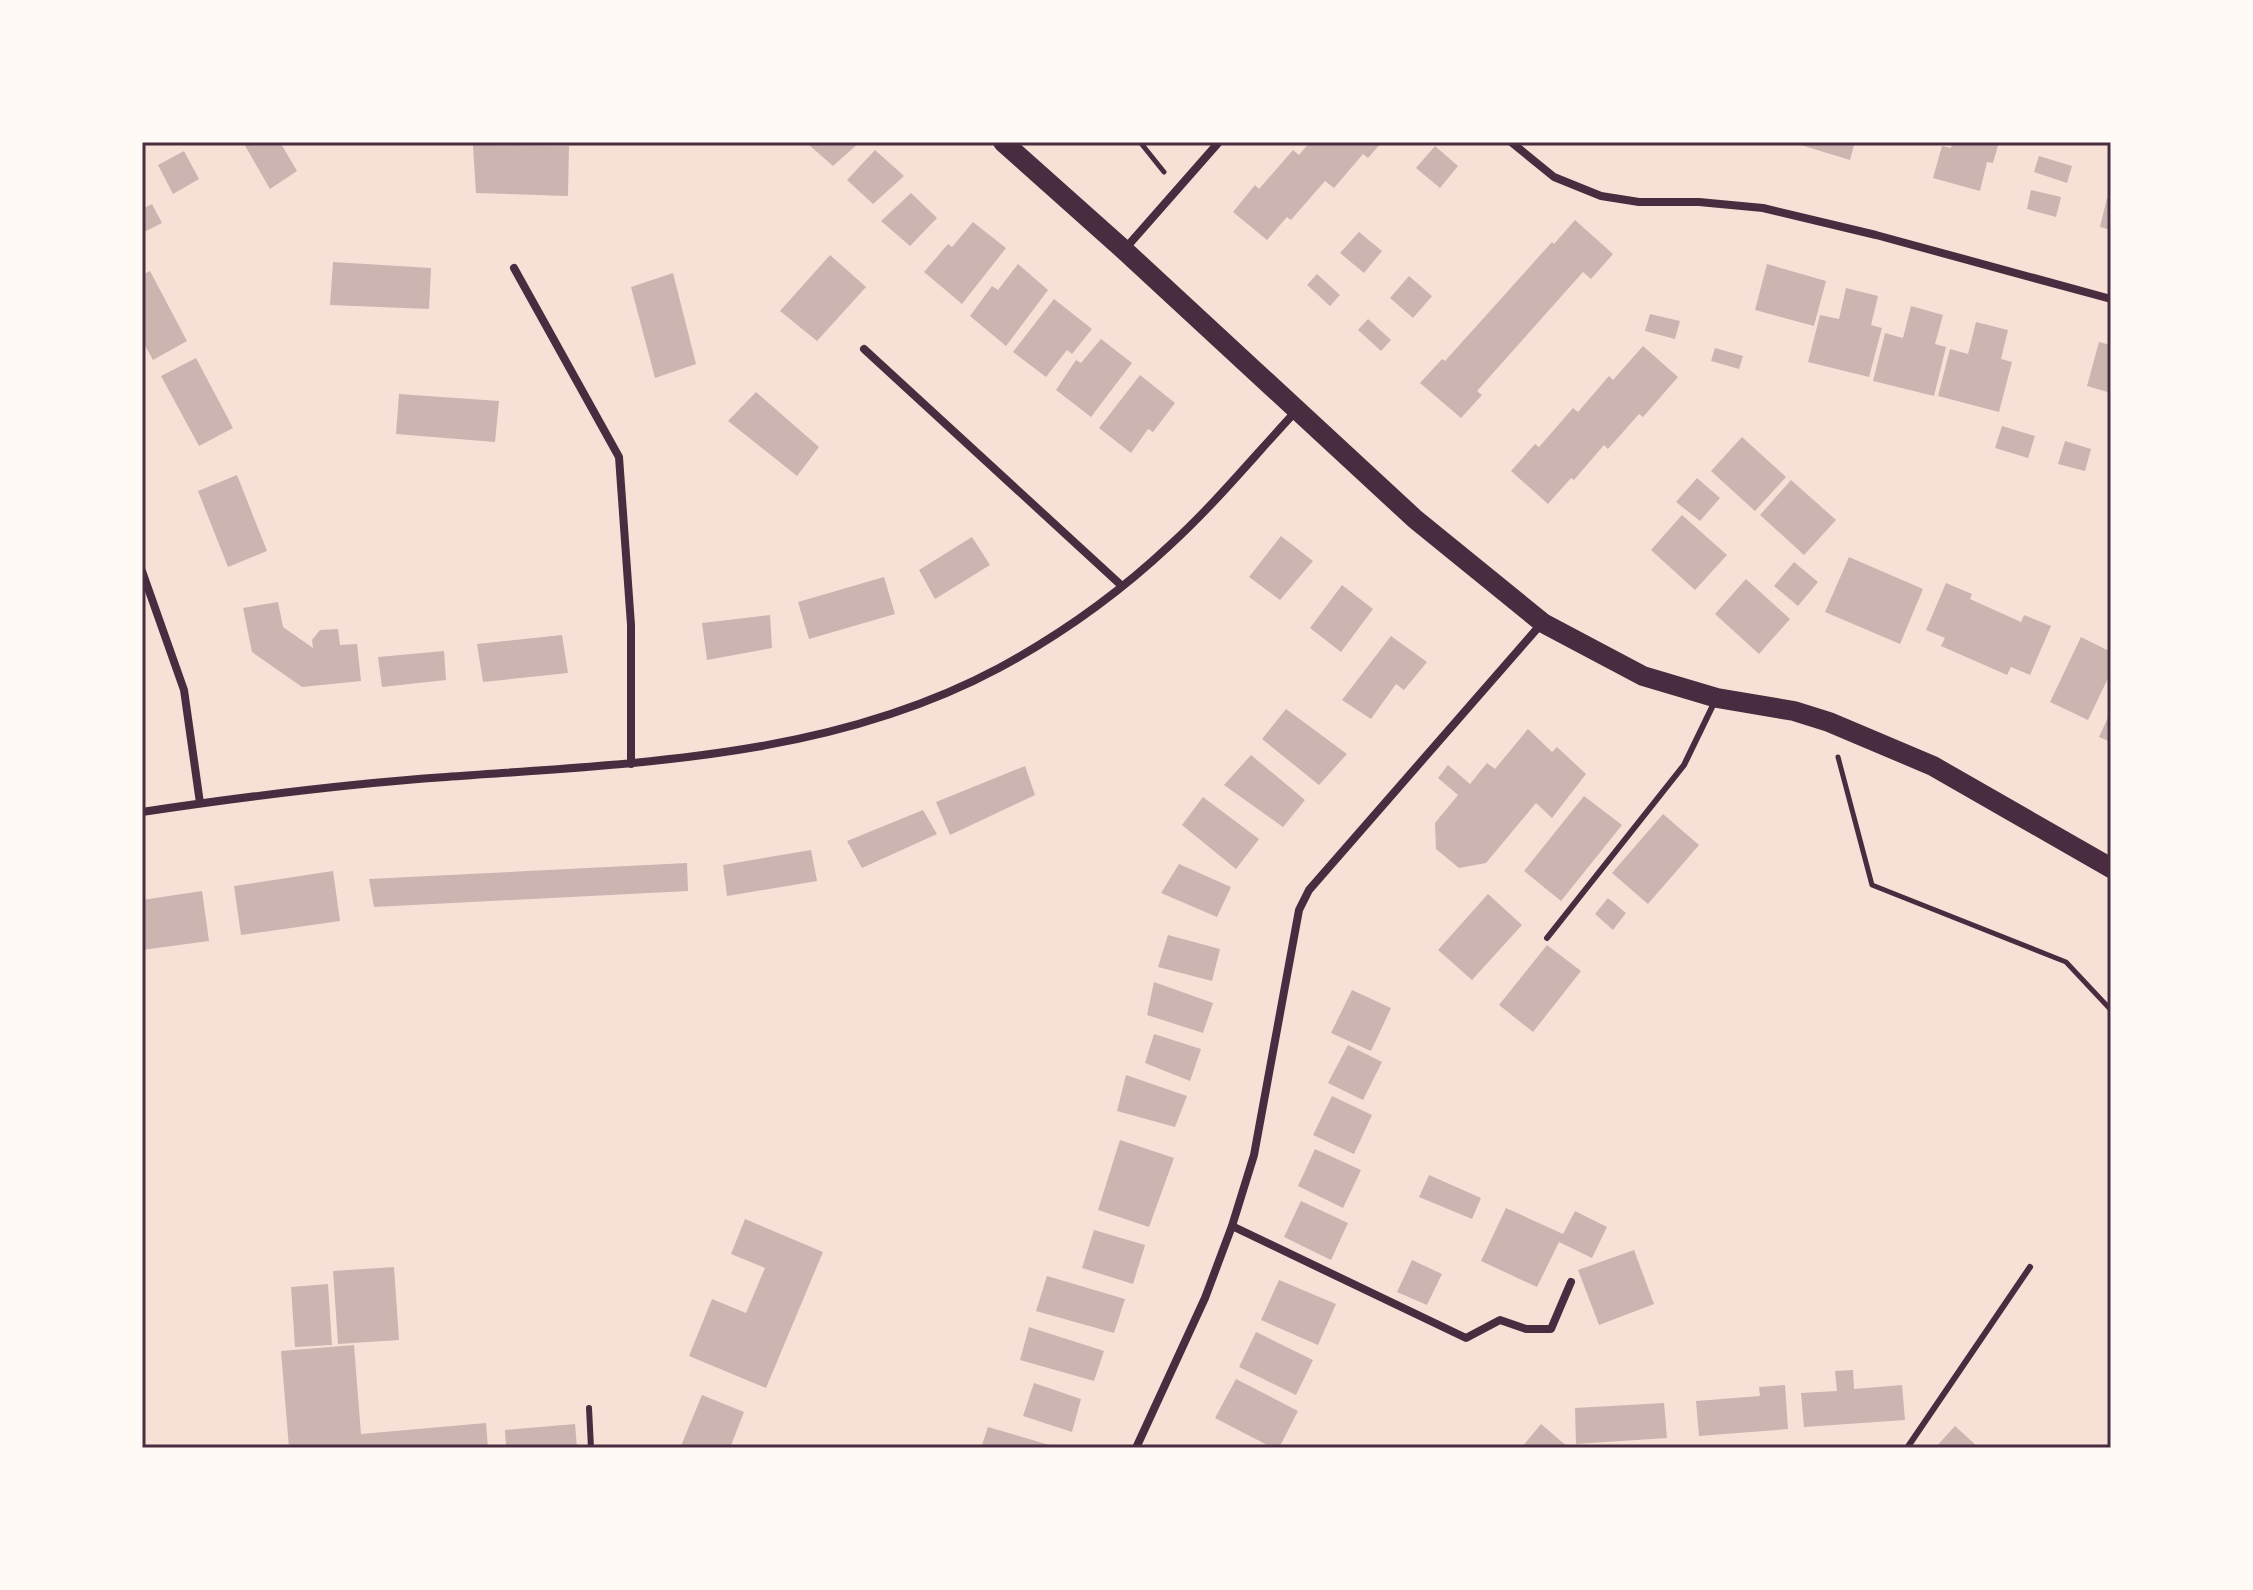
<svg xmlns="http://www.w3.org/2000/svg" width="2253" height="1590" font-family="Roboto,sans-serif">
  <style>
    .building { fill: #ccb4b1 }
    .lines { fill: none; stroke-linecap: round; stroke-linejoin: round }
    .path { stroke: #4a2c40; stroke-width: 5 }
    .service { stroke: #4a2c40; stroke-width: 6 }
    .minor { stroke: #4a2c40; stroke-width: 8 }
    .primary { stroke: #4a2c40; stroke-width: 20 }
    .neatline { fill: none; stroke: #4a2c40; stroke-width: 3 }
  </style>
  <rect width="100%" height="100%" fill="#f7e1d7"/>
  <path class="building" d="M243 142H280L297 171 270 189Z
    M812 142H860L833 166 809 145Z
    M1310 142H1382L1368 158 1363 154 1334 188 1325 181 1291 220 1287 217 1267 240 1233 212 1255 185 1259 189 1293 150 1299 155Z
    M1791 142H1855L1850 160Z
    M1952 142H1999L1993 163 1987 162 1980 191 1933 178 1942 146 1951 148Z
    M473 145 569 146 568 196 476 193Z
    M1435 146 1458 166 1440 188 1416 168Z
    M875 150 904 176 873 204 847 180Z
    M184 151 199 179 173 194 158 165Z
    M2039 156 2072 166 2067 183 2034 172Z
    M2031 190 2061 197 2056 217 2027 209Z
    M911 193 937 218 910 246 881 221Z
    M2107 198 2111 199V230L2100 227Z
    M152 204 162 223 142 233V209Z
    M1575 220 1613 254 1591 279 1583 272 1477 391 1482 395 1461 418 1420 383 1442 359 1445 361 1552 242 1554 244Z
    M973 222 1006 248 962 304 924 272 948 244 952 247Z
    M1359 232 1382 251 1364 273 1340 253Z
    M830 255 866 287 817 341 780 311Z
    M333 262 431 268 429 309 330 305Z
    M1018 264 1048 290 1006 346 970 316 992 286 998 290Z
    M1767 264 1826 281 1814 326 1755 310Z
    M150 271 187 341 153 360 142 340V275Z
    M673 273 696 364 655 378 631 287Z
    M1317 274 1340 295 1330 306 1307 285Z
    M1409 276 1432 296 1413 318 1390 298Z
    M1846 288 1878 296 1871 325 1882 328 1869 377 1808 362 1820 315 1839 319Z
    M1054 299 1092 329 1072 354 1067 350 1046 377 1013 352Z
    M1911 306 1943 315 1935 344 1946 347 1934 396 1873 381 1885 333 1903 338Z
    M1650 314 1680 321 1675 339 1645 331Z
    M1368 319 1391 340 1381 351 1358 330Z
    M1976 322 2008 330 2001 359 2012 362 1999 412 1938 396 1950 349 1968 354Z
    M1101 339 1132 363 1091 417 1056 390 1076 360 1081 363Z
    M2099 342 2111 345V393L2087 386Z
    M1643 346 1678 377 1643 417 1639 414 1608 449 1604 445 1574 480 1571 478 1548 504 1511 471 1535 444 1539 447 1573 408 1578 412 1609 376 1613 380Z
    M1715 348 1743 356 1739 369 1711 361Z
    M196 358 233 428 199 446 161 376Z
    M1140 375 1175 403 1153 432 1148 429 1131 453 1099 428Z
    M756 392 819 447 797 476 728 421Z
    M399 394 499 401 495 442 396 434Z
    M2002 426 2035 436 2028 458 1995 448Z
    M1742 437 1786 477 1755 511 1711 471Z
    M2065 441 2091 449 2085 471 2058 464Z
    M237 475 267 551 228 567 198 491Z
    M1697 478 1720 498 1700 521 1676 502Z
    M1791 480 1836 520 1804 555 1760 515Z
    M1682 515 1727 555 1695 590 1651 550Z
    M1281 536 1313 561 1280 600 1249 577Z
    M972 537 990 565 935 599 919 570Z
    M1849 557 1923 589 1900 644 1825 612Z
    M1794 562 1818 582 1798 606 1774 586Z
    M884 577 895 614 809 639 798 602Z
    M1746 579 1790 619 1759 654 1715 614Z
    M1946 583 1972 594 1970 599 2021 622 2024 615 2051 626 2030 675 2011 667 2007 675 1941 646 1945 638 1926 630Z
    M1342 585 1373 609 1341 652 1310 628Z
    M278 602 283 627 313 648 312 640 320 630 338 629 340 645 357 644 361 681 302 687 252 652 243 608Z
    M770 615 772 648 707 660 702 623Z
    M562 635 568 673 483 682 477 644Z
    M1391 636 1427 662 1404 690 1396 684 1371 719 1342 700Z
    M2081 637 2111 652V672L2088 720 2050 702Z
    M444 651 446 680 382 687 378 657Z
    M1286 709 1347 754 1319 785 1262 739Z
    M2111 711V742L2099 737Z
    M1528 729 1552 752 1557 747 1586 774 1552 818 1536 803 1486 863 1459 868 1436 849 1435 823 1458 795 1438 778 1448 765 1470 784 1487 763 1495 769Z
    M1251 755 1305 800 1283 827 1224 785Z
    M1025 766 1035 795 950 835 936 802Z
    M1584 796 1622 825 1561 901 1524 871Z
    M1203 797 1259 839 1236 869 1182 825Z
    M923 810 937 834 862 868 847 841Z
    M1663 814 1699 845 1648 904 1612 873Z
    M811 850 817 881 727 896 723 865Z
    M687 863 688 891 374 907 369 879Z
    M1179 864 1231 887 1217 917 1161 893Z
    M333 871 340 921 241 935 234 886Z
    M202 891 209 941 142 950V900Z
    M1488 894 1522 925 1472 980 1438 950Z
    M1608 898 1626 913 1613 930 1595 914Z
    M1168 935 1220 949 1212 981 1158 967Z
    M1547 945 1581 971 1533 1032 1499 1005Z
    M1154 982 1213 1003 1203 1033 1147 1015Z
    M1352 990 1391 1008 1371 1051 1331 1033Z
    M1154 1034 1201 1049 1190 1081 1145 1063Z
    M1348 1045 1382 1062 1363 1100 1328 1083Z
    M1126 1075 1187 1096 1175 1127 1117 1111Z
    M1332 1096 1372 1115 1354 1154 1313 1135Z
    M1120 1140 1174 1158 1149 1227 1098 1210Z
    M1315 1149 1361 1170 1343 1208 1298 1186Z
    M1429 1175 1481 1198 1472 1219 1419 1197Z
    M1301 1201 1348 1223 1331 1260 1284 1237Z
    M1506 1208 1563 1234 1575 1211 1607 1227 1592 1258 1559 1242 1537 1287 1481 1261Z
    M745 1219 823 1252 766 1388 689 1356 712 1299 746 1313 765 1268 731 1254Z
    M1094 1230 1145 1245 1133 1284 1082 1268Z
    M1634 1250 1654 1304 1599 1325 1578 1270Z
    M1412 1260 1442 1274 1427 1305 1397 1292Z
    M394 1267 399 1340 338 1344 333 1271Z
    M1047 1276 1125 1299 1114 1333 1036 1311Z
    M1279 1280 1336 1304 1318 1345 1261 1320Z
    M328 1284 332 1345 295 1347 291 1287Z
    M1029 1327 1104 1351 1094 1381 1020 1360Z
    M1256 1332 1313 1360 1296 1395 1239 1367Z
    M354 1345 361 1434 486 1423 488 1448H289L281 1351Z
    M1853 1370 1854 1389 1902 1385 1905 1420 1804 1427 1801 1393 1837 1391 1835 1371Z
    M1236 1379 1298 1411 1279 1448H1273L1215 1418Z
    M1034 1383 1081 1399 1072 1432 1023 1416Z
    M1785 1385 1788 1429 1699 1436 1696 1401 1760 1396 1759 1387Z
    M702 1395 744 1412 730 1448 681 1446Z
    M1664 1403 1667 1438 1576 1444 1575 1408Z
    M575 1424 577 1448H506L505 1430Z
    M1541 1424 1569 1448H1521Z
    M1955 1426 1979 1448H1935Z
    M988 1427 1056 1447V1448H981Z"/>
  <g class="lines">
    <path class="path" d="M1140 142 1164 172
      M1838 757 1872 885 2066 962 2111 1010"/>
    <path class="service" d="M1547 938 1684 765 1715 701
      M589 1408 591 1448
      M1907 1448 2030 1267"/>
    <path class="minor" d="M1511 142 1554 177 1601 196 1639 202H1699L1763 208 1876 235 2111 299
      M1124 250 1219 142
      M514 268 619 457 631 625V764
      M864 349 1122 586
      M142 571 184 690 200 803
      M142 812C242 797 345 784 446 777 634 763 829 759 999 668 1060 635 1120 592 1170 545 1215 504 1255 455 1297 410
      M1232 1226 1466 1338 1500 1320 1526 1329H1551L1571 1282
      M1136 1448 1205 1298 1232 1226 1254 1155 1299 910 1309 890 1542 623"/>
    <path class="primary" d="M1003 142 1124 250 1415 519 1543 623 1643 676 1717 698 1794 711 1829 722 1933 766 2111 868"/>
  </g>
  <rect width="2253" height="1590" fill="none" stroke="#fffaf5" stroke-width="288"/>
  <rect x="144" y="144" width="1965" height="1302" class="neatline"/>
</svg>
